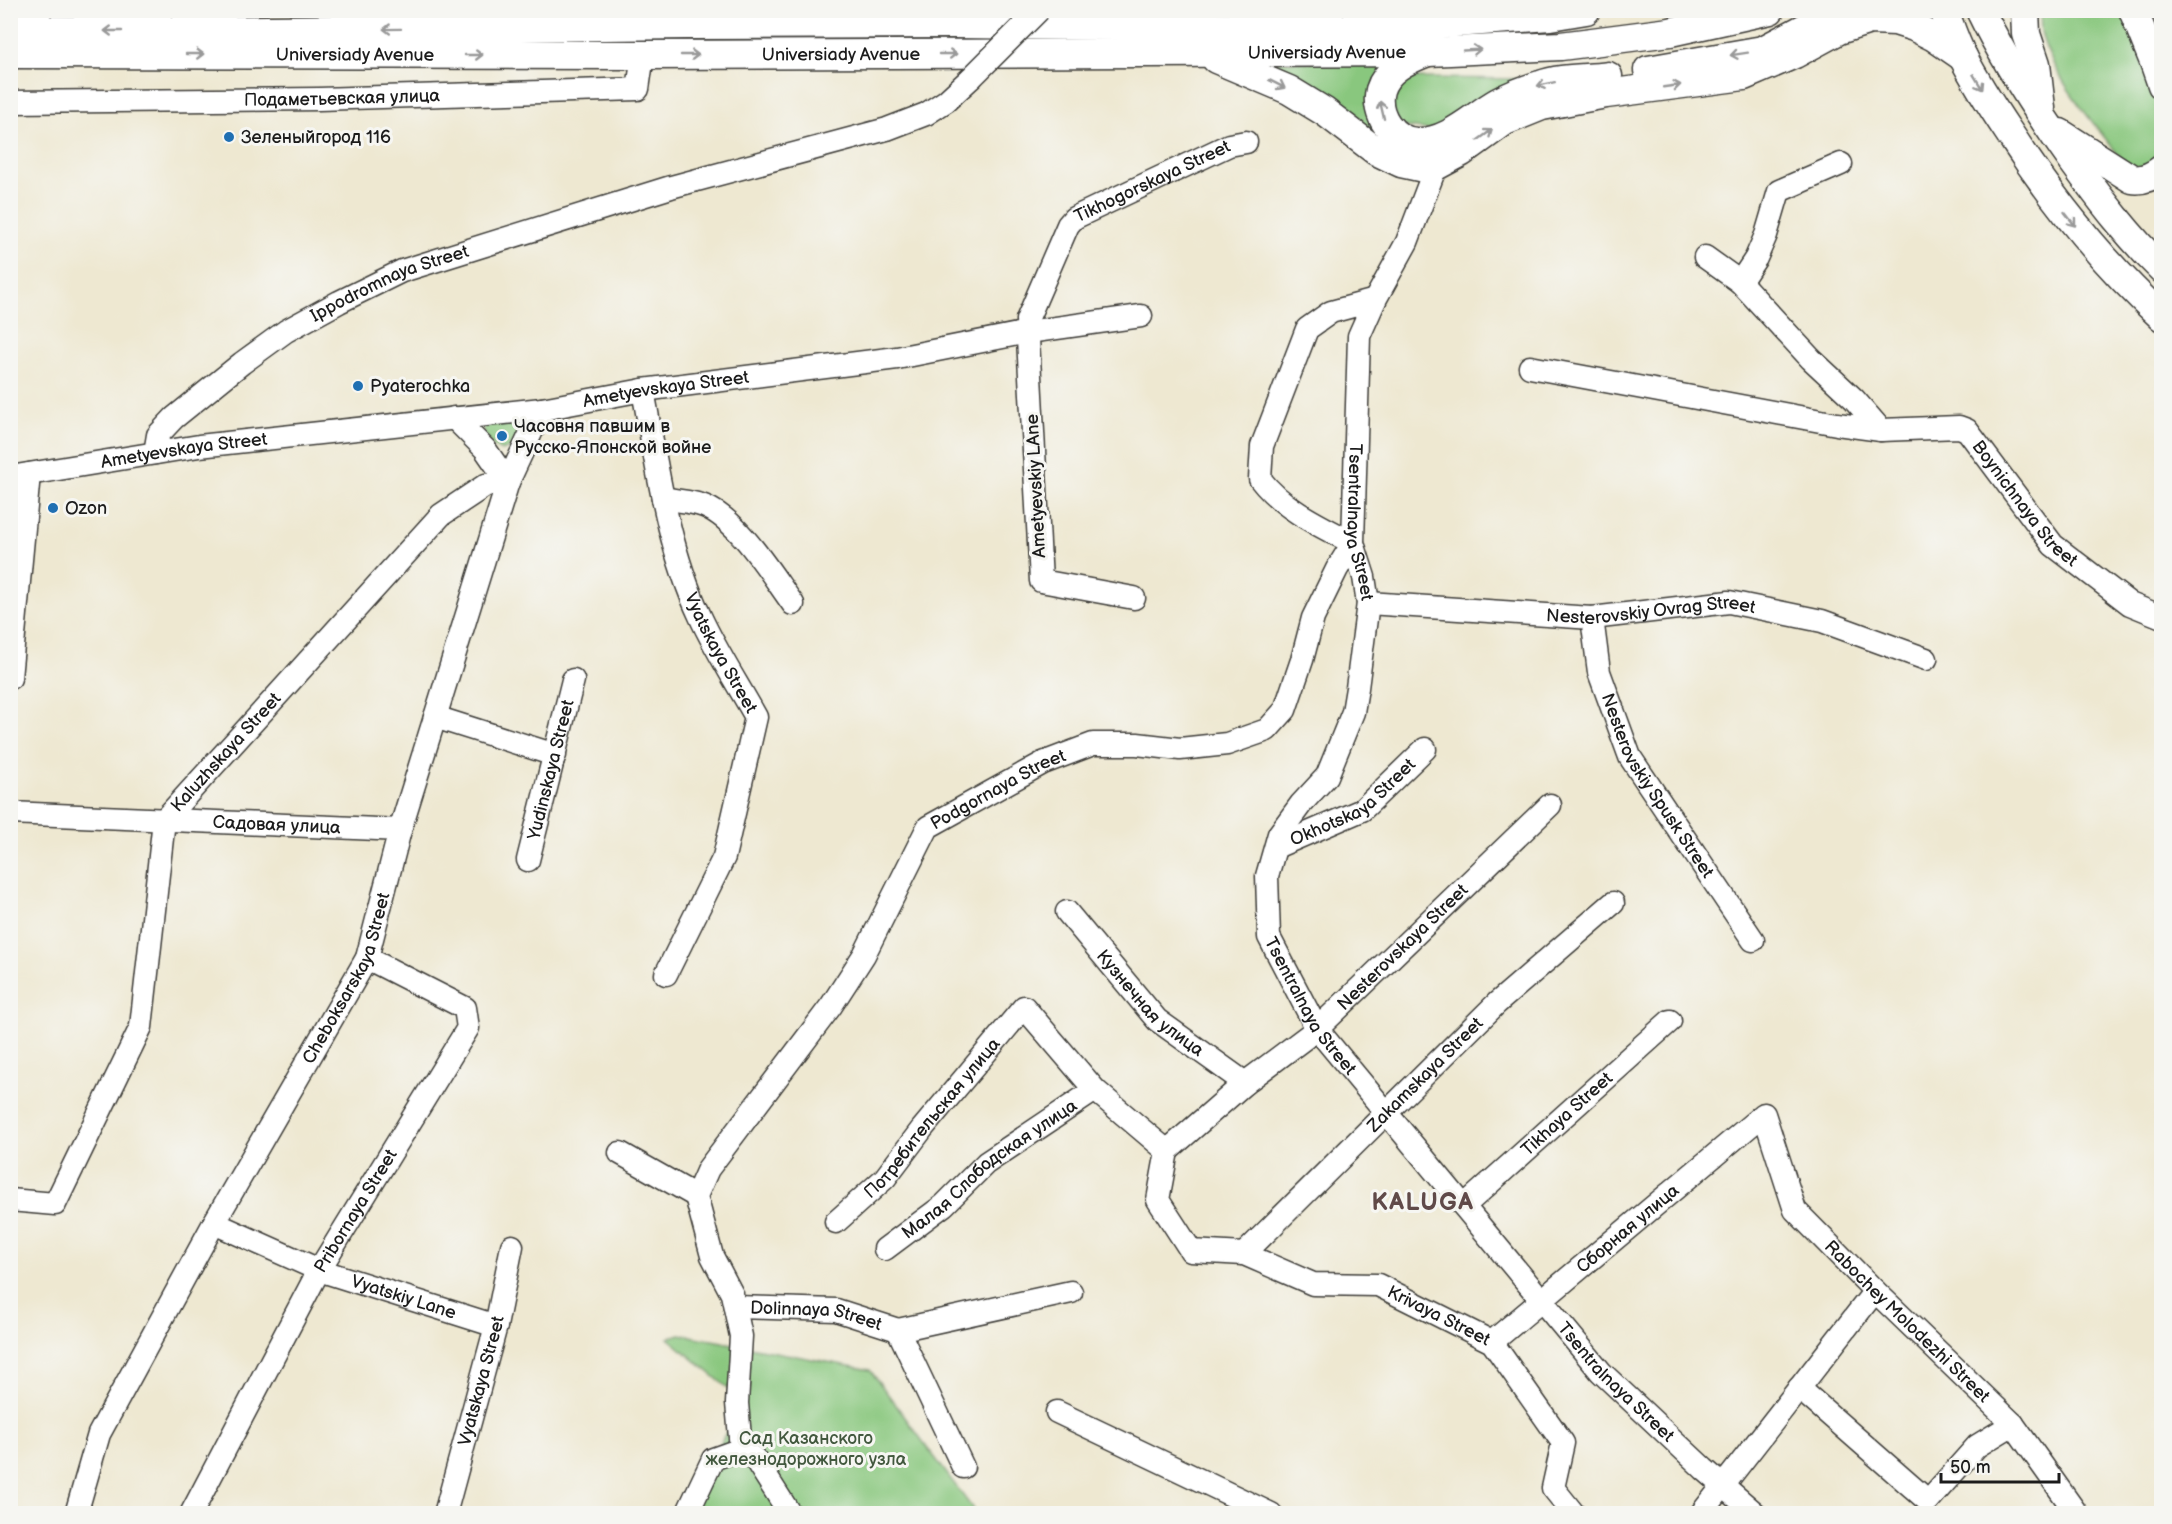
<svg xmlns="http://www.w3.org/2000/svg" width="2172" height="1524" font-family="'Balsamiq Sans',sans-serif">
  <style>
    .green { fill: #89c77e; stroke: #52724d; stroke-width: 1.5 }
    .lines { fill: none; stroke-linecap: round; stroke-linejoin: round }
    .minor-casing { stroke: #3c3b37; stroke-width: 25 }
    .major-casing { stroke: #3c3b37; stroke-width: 31 }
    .minor { stroke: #fff; stroke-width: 22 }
    .major { stroke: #fff; stroke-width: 28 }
    .minor-bridge-casing { stroke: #3c3b37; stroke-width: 25; stroke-linecap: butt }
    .minor-bridge { stroke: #fff; stroke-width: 22 }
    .oneway { stroke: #999 }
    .poi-dot { fill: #1f6fb2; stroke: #f6f6f2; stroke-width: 2 }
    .labels { text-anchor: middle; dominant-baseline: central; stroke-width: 6; stroke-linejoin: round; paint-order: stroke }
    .street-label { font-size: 18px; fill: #1c1c1c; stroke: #f6f6f2 }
    .poi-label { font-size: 18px; fill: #1c1c1c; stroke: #f6f6f2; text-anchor: start }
    .park-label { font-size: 18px; fill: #42583e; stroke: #f6f6f2 }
    .district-label { font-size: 24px; font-weight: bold; letter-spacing: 1.5px; fill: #604a49; stroke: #f6f6f2 }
  </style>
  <rect width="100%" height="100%" fill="#f6f6f2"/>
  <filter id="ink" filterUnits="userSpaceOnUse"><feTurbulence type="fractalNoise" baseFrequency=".0167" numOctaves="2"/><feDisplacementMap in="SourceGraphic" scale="12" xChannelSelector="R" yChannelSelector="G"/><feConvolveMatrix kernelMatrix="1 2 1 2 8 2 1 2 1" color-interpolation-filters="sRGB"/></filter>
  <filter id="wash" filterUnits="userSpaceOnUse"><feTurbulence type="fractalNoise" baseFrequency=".008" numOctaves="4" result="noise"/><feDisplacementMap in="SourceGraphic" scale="24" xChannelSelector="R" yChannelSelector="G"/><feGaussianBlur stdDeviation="1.35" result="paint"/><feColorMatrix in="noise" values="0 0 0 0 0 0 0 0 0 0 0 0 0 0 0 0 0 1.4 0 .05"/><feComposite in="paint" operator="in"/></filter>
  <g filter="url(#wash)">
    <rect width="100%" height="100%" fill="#eee8d1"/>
    <path class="green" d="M2037 11H2124L2161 108 2162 163 2131 171C2101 131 2056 84 2042 36 2040 29 2041 21 2040 13Z
      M1249 61 1390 63 1383 141Z
      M1408 78 1540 79 1437 131 1399 126 1388 92 1394 82Z
      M508 418 515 423 520 434 513 447 502 451C490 446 479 435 485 421Z
      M680 1334 870 1370 976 1513H687L728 1428 729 1389 668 1338Z"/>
  </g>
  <g filter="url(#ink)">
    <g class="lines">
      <defs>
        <g id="minor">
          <path d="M138 10 175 31"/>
          <path d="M1354 10 1374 29"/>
          <path d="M1250 23 1288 10"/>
          <path d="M10 29 24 23 41 10"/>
          <path id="s1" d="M10 102 319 99 638 89 643 55"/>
          <path id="s2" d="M1436 166 1407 242 1375 300 1359 336 1353 543 1364 577 1368 603 1357 688 1353 712 1327 776 1301 804 1279 834 1267 876 1269 937 1317 1029 1601 1372 1704 1469 1756 1514"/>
          <path d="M1705 257 1740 282 1811 359 1854 399 1881 430"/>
          <path d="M1740 282 1756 258 1766 235 1779 191 1841 164"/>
          <path id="s3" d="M1530 367 1837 424 1881 430 1959 427 1967 430 2053 545 2130 604 2162 617"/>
          <path id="s4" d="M643 390C657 466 667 546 700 616 716 651 737 683 756 717L724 857 666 974"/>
          <path id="s5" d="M155 453 158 435 174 418 242 363 286 331 339 302 402 271 671 187 887 129 926 114 946 101 972 77"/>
          <path id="s6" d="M10 477 199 446 542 409 643 390 897 358 1028 332 1141 316"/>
          <path d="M663 498C675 501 691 501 704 506 739 520 771 574 793 604"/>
          <path id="s7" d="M1134 598 1041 581 1027 320 1068 225 1074 218 1229 145 1246 142"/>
          <path id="s8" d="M1368 603 1592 618 1729 602 1822 621 1926 659"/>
          <path id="s9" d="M1592 618 1599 672 1630 757 1753 940"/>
          <path d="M10 678 29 474"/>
          <path d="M435 717 555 755"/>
          <path id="s10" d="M10 813 400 830"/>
          <path id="s11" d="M1276 847 1362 810 1425 749"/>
          <path id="s12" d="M528 860 573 680"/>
          <path id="s13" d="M1067 912 1157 1020 1245 1083"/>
          <path id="s14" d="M1167 1151 1158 1200 1191 1251 1244 1254 1313 1284 1378 1285 1492 1342 1563 1443 1553 1488 1574 1514"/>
          <path id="s15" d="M1167 1151 1245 1083 1317 1029 1550 805"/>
          <path d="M620 1153 696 1196"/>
          <path id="s16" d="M10 1200 55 1204 141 1027 164 820 441 515 486 485 508 482 485 449 454 418"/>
          <path id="s17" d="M1464 1206 1670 1021"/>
          <path id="s18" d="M836 1222 885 1178 922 1129 1024 1007 1095 1090 1167 1151"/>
          <path id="s19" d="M214 1223 319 1270 496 1326"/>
          <path id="s20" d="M885 1249 944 1205 986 1163 1095 1090"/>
          <path id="s21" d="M1244 1254 1497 1003 1613 903"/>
          <path id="s22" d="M735 1307 836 1310 898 1330"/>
          <path d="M898 1330 1071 1292"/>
          <path d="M898 1330 963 1467"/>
          <path id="s23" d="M1492 1342 1764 1114 1795 1210 1875 1291 2013 1424 2077 1514"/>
          <path d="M1799 1388 1928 1501 1977 1446 2013 1424"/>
          <path d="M1057 1412 1271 1514"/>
          <path id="s24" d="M76 1514 99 1434 214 1223 367 958 400 830 508 482 542 409"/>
          <path id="s25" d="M191 1514 319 1270 468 1028 465 1008 367 958"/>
          <path id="s26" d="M445 1514 496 1326 512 1246"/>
          <path d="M687 1514 713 1459 741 1449"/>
          <path id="s27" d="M790 1514 755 1459 741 1449 737 1403 741 1336 732 1294 712 1256 696 1196 708 1169 831 1006 864 955 928 827 1043 763 1093 744H1137L1180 749 1227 744 1267 730 1285 710 1302 660 1313 618 1337 569 1353 543C1320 526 1283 509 1260 479L1262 446 1307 329 1331 312 1375 300"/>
          <path d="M1701 1514 1875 1291"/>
        </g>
        <g id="major">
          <path d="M1944 10C1950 26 1955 42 1963 57 1976 82 1992 107 2008 131 2052 199 2102 262 2162 317"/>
          <path d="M1980 10C2006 64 2039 114 2074 163 2101 200 2128 236 2162 269"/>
          <path d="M2025 10 2026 34 2036 64 2041 108"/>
          <path d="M2133 10 2154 62 2162 85"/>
          <path d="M10 30 176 31 687 25 953 24 1374 29 1550 16 1586 10"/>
          <path d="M1425 53C1407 60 1386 70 1380 90 1374 114 1392 141 1417 142 1448 143 1473 116 1498 102 1511 95 1527 89 1540 85 1561 77 1587 79 1608 76"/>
          <path id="s28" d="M10 54 643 55 1428 52 1561 46 1670 32 1770 10"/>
          <path d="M1216 59 1289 90 1325 112 1376 151 1401 163 1424 168 1436 166 1462 152 1505 121 1542 106 1606 94 1744 76 1795 54 1839 30 1870 20 1895 21 1914 27 1934 37 1963 57"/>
          <path d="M1648 70 1763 50 1814 23 1827 10"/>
          <path d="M2060 133 2132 179C2143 181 2153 176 2162 169"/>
        </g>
      </defs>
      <use href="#minor" class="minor-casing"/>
      <use href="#major" class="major-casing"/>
      <use href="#minor" class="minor"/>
      <use href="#major" class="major"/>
      <defs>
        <path id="minor-bridge" d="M972 77 1039 10"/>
      </defs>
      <use href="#minor-bridge" class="minor-bridge-casing"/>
      <use href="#minor-bridge" class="minor-bridge"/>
    </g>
    <defs><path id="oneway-shaft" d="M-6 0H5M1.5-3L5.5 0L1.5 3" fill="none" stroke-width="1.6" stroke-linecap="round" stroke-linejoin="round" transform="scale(1.5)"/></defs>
    <g class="oneway">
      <use href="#oneway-shaft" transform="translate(392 29) rotate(179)"/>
      <use href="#oneway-shaft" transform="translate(113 31) rotate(-180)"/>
      <use href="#oneway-shaft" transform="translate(1472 50) rotate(-3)"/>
      <use href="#oneway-shaft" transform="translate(195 54)"/>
      <use href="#oneway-shaft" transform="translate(948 54)"/>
      <use href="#oneway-shaft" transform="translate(1739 54) rotate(171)"/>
      <use href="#oneway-shaft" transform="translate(474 55)"/>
      <use href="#oneway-shaft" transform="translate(690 55)"/>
      <use href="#oneway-shaft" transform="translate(1978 82) rotate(59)"/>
      <use href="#oneway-shaft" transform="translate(1277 84) rotate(27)"/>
      <use href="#oneway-shaft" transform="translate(1546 84) rotate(168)"/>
      <use href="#oneway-shaft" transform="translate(1672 86) rotate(-8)"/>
      <use href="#oneway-shaft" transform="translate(1382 110) rotate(-103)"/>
      <use href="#oneway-shaft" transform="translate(1485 135) rotate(-36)"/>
      <use href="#oneway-shaft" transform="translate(2070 219) rotate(52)"/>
    </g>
  </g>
  <g class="poi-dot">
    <circle cx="229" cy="137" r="6"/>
    <circle cx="358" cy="386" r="6"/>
    <circle cx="502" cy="436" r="6"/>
    <circle cx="53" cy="508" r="6"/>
  </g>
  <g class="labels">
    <g class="street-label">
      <text stroke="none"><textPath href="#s28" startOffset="1317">Universiady Avenue</textPath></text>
      <text stroke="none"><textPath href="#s28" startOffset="831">Universiady Avenue</textPath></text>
      <text stroke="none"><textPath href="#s28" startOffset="345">Universiady Avenue</textPath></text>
      <text stroke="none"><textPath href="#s1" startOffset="332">Подаметьевская улица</textPath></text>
      <text stroke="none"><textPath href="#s7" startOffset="555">Tikhogorskaya Street</textPath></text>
      <text stroke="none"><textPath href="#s5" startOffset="298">Ippodromnaya Street</textPath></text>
      <text stroke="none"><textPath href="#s6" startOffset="662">Ametyevskaya Street</textPath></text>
      <text stroke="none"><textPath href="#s6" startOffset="176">Ametyevskaya Street</textPath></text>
      <text transform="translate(1036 486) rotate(-93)">Ametyevskiy LAne</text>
      <text stroke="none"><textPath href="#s3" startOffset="537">Boynichnaya Street</textPath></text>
      <text stroke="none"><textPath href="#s2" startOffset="374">Tsentralnaya Street</textPath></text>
      <text stroke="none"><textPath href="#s8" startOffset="284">Nesterovskiy Ovrag Street</textPath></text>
      <text stroke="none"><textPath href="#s4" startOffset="276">Vyatskaya Street</textPath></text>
      <text stroke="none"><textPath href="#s16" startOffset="542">Kaluzhskaya Street</textPath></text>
      <text stroke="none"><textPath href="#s12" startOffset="93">Yudinskaya Street</textPath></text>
      <text stroke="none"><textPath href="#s9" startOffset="183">Nesterovskiy Spusk Street</textPath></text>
      <text stroke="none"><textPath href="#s27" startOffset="861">Podgornaya Street</textPath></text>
      <text stroke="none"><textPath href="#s11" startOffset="90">Okhotskaya Street</textPath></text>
      <text stroke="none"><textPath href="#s10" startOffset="267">Садовая улица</textPath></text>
      <text stroke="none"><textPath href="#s15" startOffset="312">Nesterovskaya Street</textPath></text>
      <text stroke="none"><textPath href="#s24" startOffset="603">Cheboksarskaya Street</textPath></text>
      <text stroke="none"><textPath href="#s13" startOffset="124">Кузнечная улица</textPath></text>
      <text stroke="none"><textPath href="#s2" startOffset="896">Tsentralnaya Street</textPath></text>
      <text stroke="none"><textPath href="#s21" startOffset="255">Zakamskaya Street</textPath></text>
      <text stroke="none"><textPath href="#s17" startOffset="138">Tikhaya Street</textPath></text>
      <text stroke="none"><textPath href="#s18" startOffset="142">Потребительская улица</textPath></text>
      <text stroke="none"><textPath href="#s20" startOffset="132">Малая Слободская улица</textPath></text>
      <text stroke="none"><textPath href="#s25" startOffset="345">Pribornaya Street</textPath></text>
      <text stroke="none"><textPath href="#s23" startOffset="177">Сборная улица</textPath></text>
      <text stroke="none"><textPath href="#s19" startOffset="204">Vyatskiy Lane</textPath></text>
      <text stroke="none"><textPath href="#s14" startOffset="372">Krivaya Street</textPath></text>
      <text stroke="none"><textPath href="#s22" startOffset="82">Dolinnaya Street</textPath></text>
      <text stroke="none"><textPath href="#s23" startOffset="614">Rabochey Molodezhi Street</textPath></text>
      <text stroke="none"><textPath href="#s26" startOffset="138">Vyatskaya Street</textPath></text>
      <text stroke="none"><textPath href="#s2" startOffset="1382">Tsentralnaya Street</textPath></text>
    </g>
    <g class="poi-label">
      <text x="241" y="137">Зеленыйгород 116</text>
      <text x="370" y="386">Pyaterochka</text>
      <text x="514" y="426">Часовня павшим в<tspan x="514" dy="21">Русско-Японской войне</tspan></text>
      <text x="65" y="508">Ozon</text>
    </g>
    <g class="park-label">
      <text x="806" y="1438">Сад Казанского<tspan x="806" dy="21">железнодорожного узла</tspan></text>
    </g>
    <g class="district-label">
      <text x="1423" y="1202">KALUGA</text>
    </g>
  </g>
  <rect width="2172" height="1524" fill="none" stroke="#f6f6f2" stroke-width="36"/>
  <path d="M1941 1473v9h118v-9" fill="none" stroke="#1c1c1c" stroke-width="3"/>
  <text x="1950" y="1473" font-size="18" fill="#1c1c1c" stroke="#f6f6f2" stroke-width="4.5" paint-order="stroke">50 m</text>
</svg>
